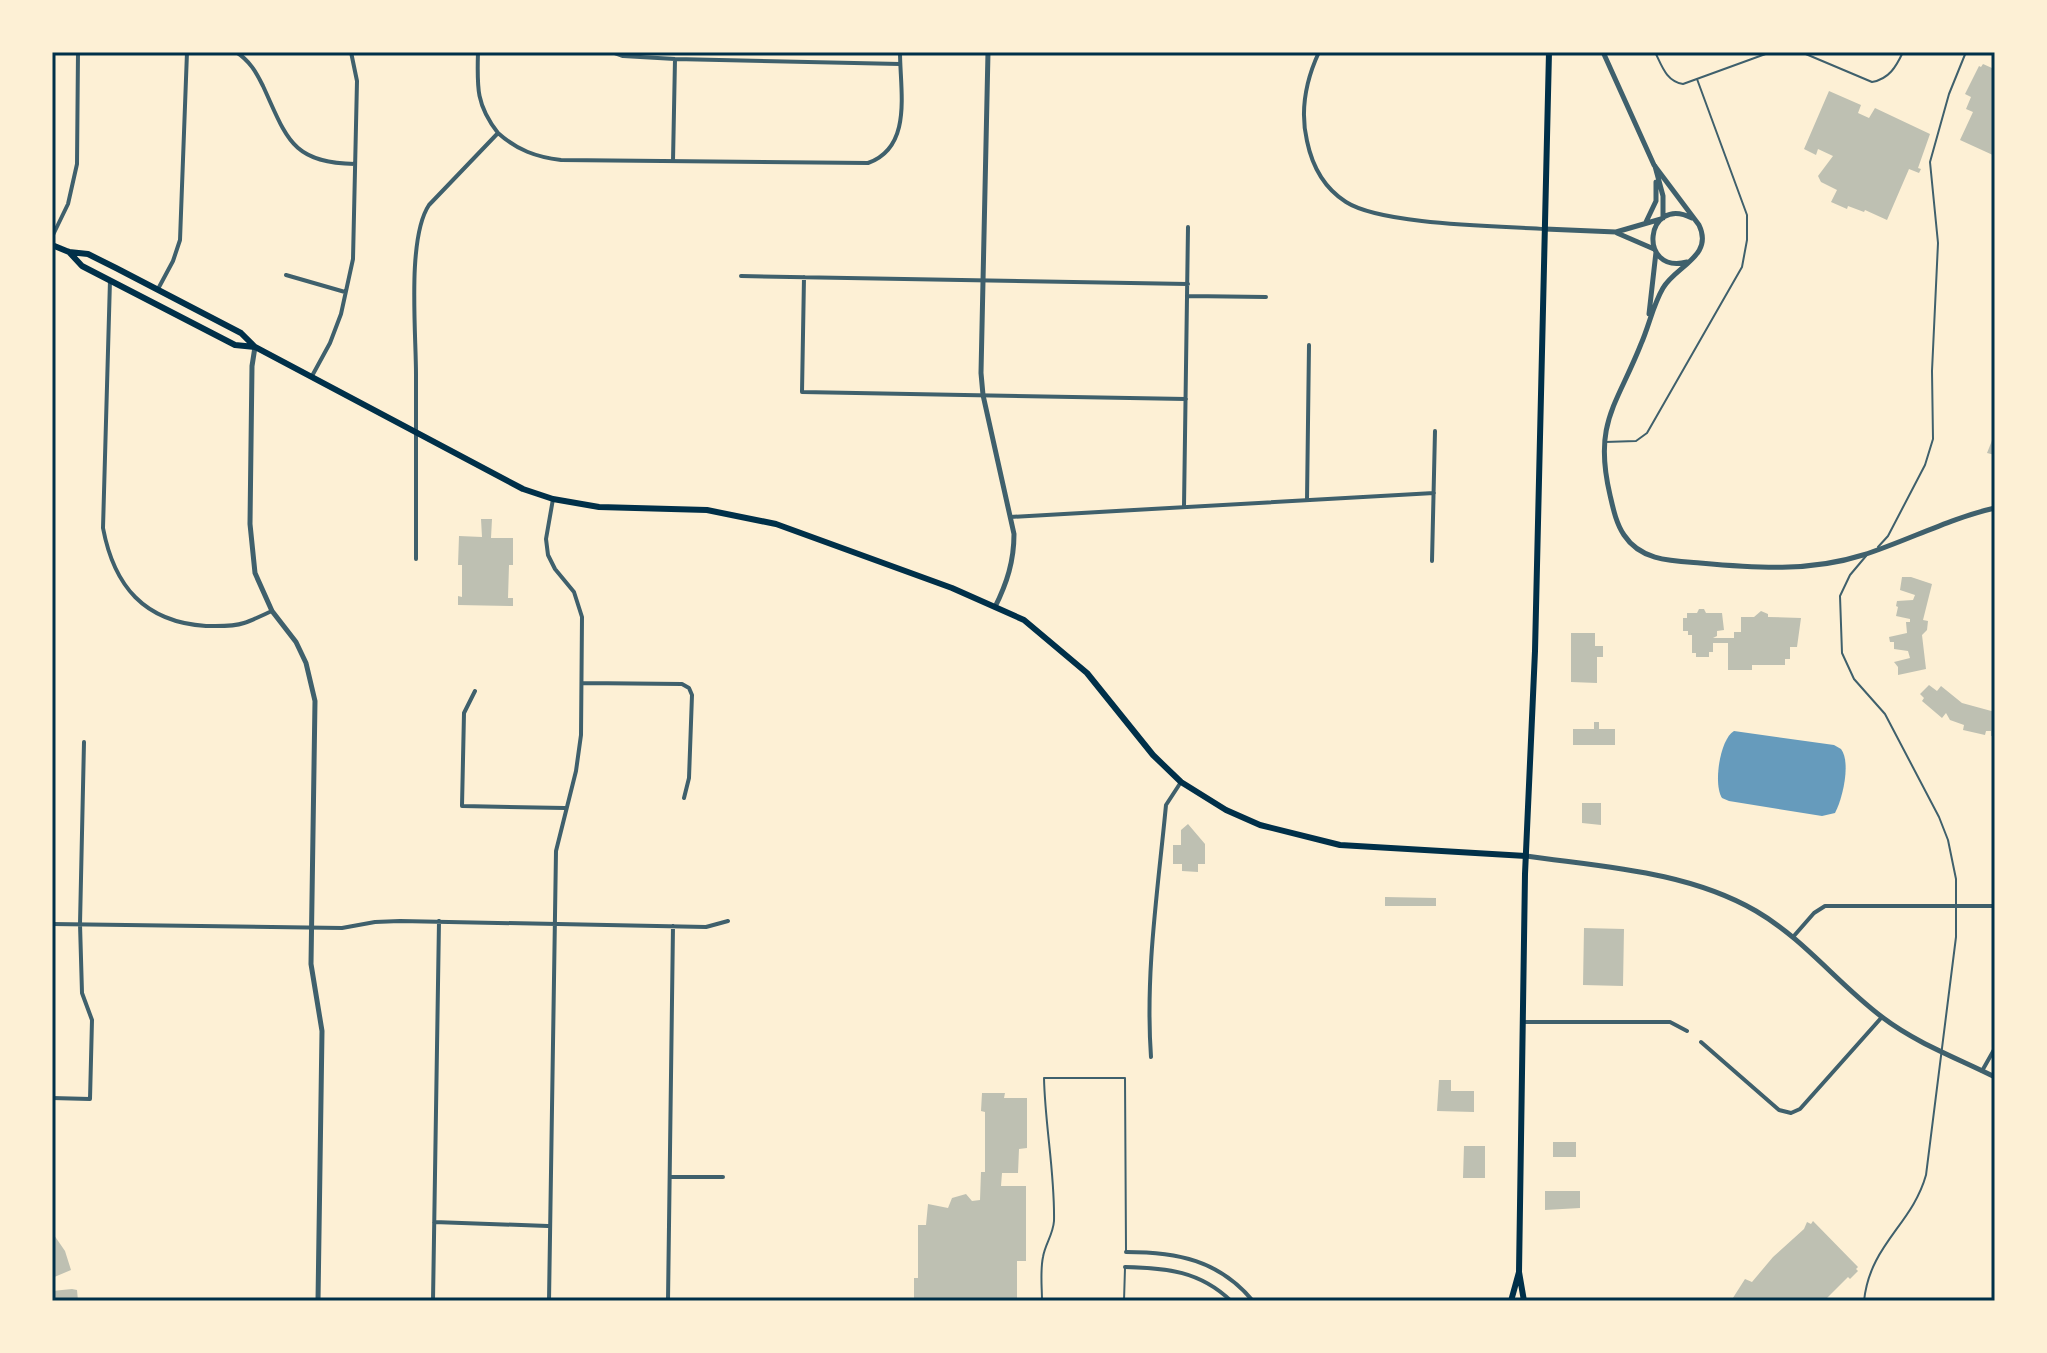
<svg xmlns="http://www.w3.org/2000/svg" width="2047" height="1353" viewBox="0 0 2047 1353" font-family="Overpass,sans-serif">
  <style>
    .water { fill: #669bbc }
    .building { fill: #bec0b2 }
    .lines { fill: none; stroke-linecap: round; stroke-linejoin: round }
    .service { stroke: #3f606c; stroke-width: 2 }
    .minor { stroke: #3f606c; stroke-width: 4 }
    .tertiary { stroke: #3f606c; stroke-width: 5 }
    .secondary { stroke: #003049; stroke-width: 6 }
    .primary { stroke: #003049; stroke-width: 6 }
    .neatline { fill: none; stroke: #003049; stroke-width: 3 }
  </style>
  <rect width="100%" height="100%" fill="#fdf0d5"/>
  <path class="water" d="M1734,731l100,14 7,4c10,13 2,49 -6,64l-13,3 -93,-15 -7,-3c-9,-14 -2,-59 12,-67z"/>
  <path class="building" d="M1995,61v95l-35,-16 13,-28 -7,-3 5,-12 -6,-3 14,-28 2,1 2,-3 9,4z
    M1829,91l32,14 -3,8 11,5 6,-10 55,26 -12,34 3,1 -2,4 -10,-4 -22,51 -22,-10 -1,2 -16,-6 -1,3 -16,-7 6,-12 -16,-8 -3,-6 15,-20 -15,-7 -2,6 -12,-6z
    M1995,433v22l-8,-2z
    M481,519h11l-1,19h22v27h-4l-1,33h5v8l-55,-1v-9l4,1v-32h-4l1,-29 23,1z
    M1902,577h9l21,7 -9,36 5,1 -1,9 -5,5 4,34 -28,6v-8l-4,-5 16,-4 -2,-7 -14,-2v-7h-4l-1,-5 18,-4 -1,-11h4v-3l-14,-3 2,-9 -2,-1 1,-5 16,-1 2,-5 -15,-5z
    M1699,609h5l2,4h16l2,17 -7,1v5l-4,2h21v-6h7v-15h13l7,-6 7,3v3l33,1 -4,29h-7v12h-5v6h-33v5h-24v-27h-15v9h-4v5h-13v-4h-4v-18h-4v-4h-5v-13h4v-5h10z
    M1571,633h24v13h8v11h-6v26l-26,-1z
    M1929,685l8,6 4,-5 21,17 33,9v24h-4v-5h-5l-1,4 -22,-5 1,-5 -14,-5 -4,-7 -4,5 -20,-17 2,-3 -4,-4z
    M1594,722h5v7h16v16h-42v-16h21z
    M1582,803h19v22l-19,-2z
    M1188,824l17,20v20h-7v8l-16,-1v-7h-9v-19h8v-15z
    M1385,897l51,1v8h-51z
    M1584,928l40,1 -1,57 -40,-1z
    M1439,1080h12v11h23v21l-37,-1z
    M982,1093h23l-1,5h23v50l-8,1 -1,24h-16l-1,13h25v75h-9v40h-103v-23h4v-53h8l2,-21 20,4 4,-10 14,-4 6,7 8,-1 1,-28h4v-60l-4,-1z
    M1553,1142h23v15h-23z
    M1464,1146h21v32h-22z
    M1545,1191h35v17l-35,2z
    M1813,1221l45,46 -2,2 2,2 -8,8 -2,-2 -21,21 3,3h-99l14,-22 7,3 21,-25 31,-28 3,-7 4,2z
    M54,1235l11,16 6,19 -19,8z
    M72,1289l5,1 1,11h-26v-10z"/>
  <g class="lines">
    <path class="service" d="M1655,52c7,14 11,29 28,32l88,-32
      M1801,52l71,30c17,-3 24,-15 31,-30
      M1605,442l31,-1 11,-8 95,-166 5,-27v-25l-50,-136
      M1878,547l10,-11 37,-71 8,-26 -1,-68 6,-128 -8,-81 19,-68 17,-42
      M1042,1301c0,-14 -2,-30 1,-44 2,-13 10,-22 11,-36 1,-48 -9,-95 -10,-143h81l1,173
      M1124,1301l1,-33
      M1864,1301c6,-57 48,-76 62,-126l30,-238v-58l-8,-39 -9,-23 -54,-103 -31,-35 -12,-26 -2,-57 10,-21 16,-19"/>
    <path class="minor" d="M236,52c14,9 20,20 27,34 24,52 28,77 92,78
      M612,52l11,4 52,3 225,5
      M1319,52c-13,28 -19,59 -12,89 5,24 17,47 39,61 36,23 152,24 199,27
      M498,133c19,17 38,24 63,27l307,3c45,-16 32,-72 32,-111
      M673,161l2,-102
      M52,237l16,-33 9,-40 1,-112
      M286,275l59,17
      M741,276l447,8
      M804,277l-2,115 384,7
      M110,280l-7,248c11,58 41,94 103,98 12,0 26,1 38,-3 9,-3 19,-8 28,-12
      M158,289l15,-28 7,-21 7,-188
      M1188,296l78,1
      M312,376l18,-33 11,-29 12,-55 4,-178 -6,-29
      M1307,500l2,-155
      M1184,507l4,-280
      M1010,517l424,-24
      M416,559c0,-62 0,-123 0,-185 0,-42 -9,-136 13,-169l69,-72c-22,-28 -21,-46 -20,-81
      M1432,561l3,-130
      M582,683l100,1 7,4 3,7 -3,83 -5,20
      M475,691l-11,22 -2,93 103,2
      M52,924l290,4 33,-6 25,-1 306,6 22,-6
      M1793,937l21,-24 11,-7h170
      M1523,1022h147l17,9
      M1701,1042l78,68 12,3 9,-4 82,-92
      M1151,1057c-6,-84 7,-168 15,-252l15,-23
      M1982,1071l13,-23
      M52,1098l38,1 2,-79 -10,-27 -2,-69 4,-182
      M671,1177h52
      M434,1222l114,4
      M1126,1252c51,0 93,8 127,49
      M1125,1267c42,1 75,4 106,34
      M433,1301l6,-380
      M549,1301l7,-450 20,-80 5,-36 1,-118 -8,-25 -19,-23 -7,-14 -2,-16 7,-40
      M668,1301l5,-375"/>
    <path class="tertiary" d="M988,52l-7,321 2,22 31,139c0,27 -7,49 -19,73
      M1603,52l51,113 45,60c15,31 -23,41 -36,63 -10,17 -14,38 -22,56 -24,61 -48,79 -31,151 3,13 6,28 14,40 17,26 48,26 76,28 55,5 110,9 163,-8 44,-14 87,-37 132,-47
      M1655,166l8,30v22
      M1646,222l10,-21v-19
      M1545,229l71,3 45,-13
      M1617,233l37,16
      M1687,262c-50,13 -42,-68 5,-44
      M1649,314l7,-62
      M255,347l-3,19 -2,158 5,49 17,38 24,31 10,21 9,38 -4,263 11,67 -4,270
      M1526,856c77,11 161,15 230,55 48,28 82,73 126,106 34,26 75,41 113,60"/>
    <path class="secondary" d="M52,245l17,7 19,2 28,14 125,65 14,14 268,142 30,10 46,8 108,3 69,14 176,64 72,32 63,53 66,82 28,27 45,28 34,15 80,20 186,11
      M69,252l13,14 153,79 20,2"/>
    <path class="primary" d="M1511,1301l8,-29
      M1524,1301l-5,-29 6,-398 10,-223 14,-599"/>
  </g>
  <rect width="2047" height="1353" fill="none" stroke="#fdf0d5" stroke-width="108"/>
  <rect x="54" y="54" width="1939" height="1245" class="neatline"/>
</svg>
